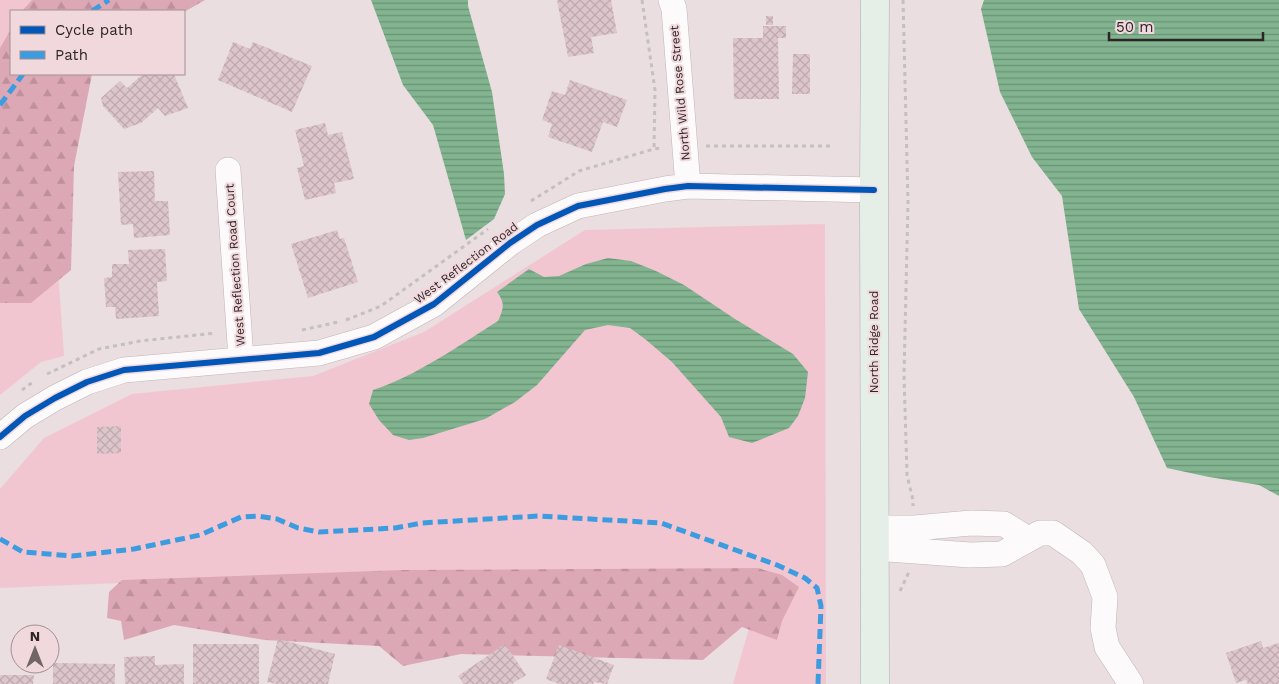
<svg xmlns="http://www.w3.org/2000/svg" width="1279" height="684" viewBox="0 0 1279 684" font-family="'Work Sans',sans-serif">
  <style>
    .grass { fill: #f2c6d0 }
    .forest { fill: url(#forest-firs) }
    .water { fill: url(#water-rules) }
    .building { fill: url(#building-cross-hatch) }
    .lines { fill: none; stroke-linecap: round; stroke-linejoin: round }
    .minor-casing { stroke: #bfb5b7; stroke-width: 26 }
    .major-casing { stroke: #a7b1a7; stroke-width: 29 }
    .path { stroke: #c4bfc1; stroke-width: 3; stroke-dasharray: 4 4; stroke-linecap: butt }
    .minor { stroke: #fcfafa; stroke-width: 25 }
    .major { stroke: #e6eee8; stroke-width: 28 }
    .quiet { stroke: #3d9ce0; stroke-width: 5; stroke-dasharray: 10 5; stroke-linecap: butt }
    .cycleway-casing { stroke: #f0d8dc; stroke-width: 9 }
    .cycleway { stroke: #0057b8; stroke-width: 6 }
    .labels { text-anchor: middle; stroke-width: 4; stroke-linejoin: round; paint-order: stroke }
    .street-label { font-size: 12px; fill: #2e2527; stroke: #f0d8dc }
  </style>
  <defs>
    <pattern id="forest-firs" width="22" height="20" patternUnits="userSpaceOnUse" patternTransform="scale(1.25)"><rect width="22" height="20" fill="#dda8b5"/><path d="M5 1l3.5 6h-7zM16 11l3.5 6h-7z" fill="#be909c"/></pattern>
    <pattern id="water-rules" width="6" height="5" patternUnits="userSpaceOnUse" patternTransform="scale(1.25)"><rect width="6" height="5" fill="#82b490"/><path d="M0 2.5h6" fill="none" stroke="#6b9276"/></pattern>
    <pattern id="building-cross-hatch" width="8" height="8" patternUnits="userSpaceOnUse" patternTransform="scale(1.25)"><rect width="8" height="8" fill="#ddc6cb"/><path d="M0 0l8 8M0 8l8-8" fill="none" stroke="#beaaae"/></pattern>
  </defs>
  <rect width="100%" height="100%" fill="#eadee0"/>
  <path class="grass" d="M0,0h152l-15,11h-126v63l45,168 8,114 -23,6 -41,33z
    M825,224l1,460h-93l33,-115 -480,7 -286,12v-99l44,-51 88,-44 181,-18 111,-44 161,-102z"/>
  <path class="forest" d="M32,0h173l-21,12 -162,-1z
    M11,29v45h81l-18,92 -3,104 -40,33h-31v-255z
    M758,568l24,7 17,12 -17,34 -5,19 -35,-13 -39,33 -242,-6 -58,12 -24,-20 -114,-6 -91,-15 -50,15 -3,-19 -14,-3 2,-26 13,-12 281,-10z"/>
  <path class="water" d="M371,0h97v6l24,86 12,82 1,20 -11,25 -28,21 -33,-115 -30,-40z
    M984,0h295v496l-20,-11 -50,-8 -42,-9 -33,-71 -55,-88 -17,-113 -30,-39 -32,-65 -19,-83z
    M608,258l23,3 25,10 28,14 51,34 58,35 15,18 -3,26 -7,18 -9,12 -37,15 -23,-6 -8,-20 -49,-55 -27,-23 -15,-11 -22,-3 -23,5 -48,55 -22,17 -30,17 -62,19 -14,2 -16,-5 -14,-15 -10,-16 4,-14c43,-14 87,-45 125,-69 6,-13 7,-18 -1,-29l32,-23 15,8 15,-1 27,-12z"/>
  <path class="building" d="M557,0h54l6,33 -26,4 3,16 -26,4z
    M766,16h7v9h-7z
    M763,26h23v12h-8l1,61h-45l-1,-61h30z
    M233,42l17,7 3,-7 59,24 -20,46 -74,-32z
    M793,54h17v40h-18z
    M143,74h31l14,34 -23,8 -7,-8 -17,15 -17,6 -21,-23 -2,-8 19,-17 7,7z
    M570,80l57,20 -10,27 -14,-5 -11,30 -44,-15 4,-13 -10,-4 10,-29 13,4z
    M325,123l3,12 14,-3 12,47 -20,4 2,10 -31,7 -8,-32 7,-2 -9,-36z
    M154,171l1,30h13l2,34 -36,3 -1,-14 -12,1 -3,-53z
    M337,230l3,9 4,-1 14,44 -50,16 -17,-54z
    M165,249l2,32 -10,1 2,34 -43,3 -1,-12h-9l-2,-29 8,-1v-13h17l-1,-14z
    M121,426v27l-24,1v-27z
    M278,639l57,15 -7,30h-51l-10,-2z
    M1261,641l2,7 16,-5v41h-31l-2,-4 -10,3 -10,-30z
    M193,644h66v40h-66z
    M505,644l21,31 -14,9h-48l-6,-8z
    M559,645l55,20 -7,19 -13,-2 -1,2h-34l-13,-5z
    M155,656v9l29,-1v20h-59l-1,-27z
    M53,663l62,1v20h-62z
    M0,675h34l-1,9h-33z"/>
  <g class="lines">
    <defs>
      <path id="minor" d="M671,0l3,9 14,177
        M228,170l13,189
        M0,437l25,-21 30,-18 32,-16 37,-12 195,-17 55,-16 60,-33 76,-61 27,-18 41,-19 87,-17 23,-3 186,4
        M875,528h40l56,-5 33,1 24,15
        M874,548l96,7 32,-1 38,-21h13l29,20 11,12 12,32 -2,31 4,19 24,37"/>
      <path id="major" d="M875,684l-1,-494 1,-190"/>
    </defs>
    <use href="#minor" class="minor-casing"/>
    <use href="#major" class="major-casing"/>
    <path class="path" d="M642,0l13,90 -1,59
      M903,0l5,202 -4,173 3,100 6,25v6
      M706,146h127
      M531,201l48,-30 75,-22 8,-1
      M346,320l35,-14 107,-77
      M302,330l36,-8
      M47,374l52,-25 41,-8 76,-8
      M22,390l11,-8
      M900,591l9,-19"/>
    <use href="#minor" class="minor"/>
    <use href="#major" class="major"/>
    <path class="quiet" d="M92,11l17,-11
      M0,105l23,-31
      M0,539l23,13 49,4 62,-7 66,-14 41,-18 17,-1 19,3 21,9 21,4 76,-4 27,-5 116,-7 123,7 116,42 28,13 12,10 4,18 -3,78"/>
    <defs>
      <path id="cycleway" d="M0,437l25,-21 30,-18 32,-16 37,-12 195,-17 55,-16 60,-33 76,-61 27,-18 41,-19 87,-17 23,-3 186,4"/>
    </defs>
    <use href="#cycleway" class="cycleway-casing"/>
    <use href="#cycleway" class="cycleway"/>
  </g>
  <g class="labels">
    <g class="street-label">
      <text transform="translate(680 93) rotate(-95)" y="4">North Wild Rose Street</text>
      <text transform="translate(466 263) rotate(-37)" y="4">West Reflection Road</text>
      <text transform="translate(235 265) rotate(-94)" y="4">West Reflection Road Court</text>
      <text transform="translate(874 342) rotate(-90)" y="4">North Ridge Road</text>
    </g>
  </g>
  <rect x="10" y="10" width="175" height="65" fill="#f0d8dc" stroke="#a29094"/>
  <rect x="20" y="26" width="25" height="8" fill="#0057b8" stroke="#a29094"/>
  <text x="55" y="35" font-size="15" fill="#2e2527">Cycle path</text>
  <rect x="20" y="51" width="25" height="8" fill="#3d9ce0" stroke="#a29094"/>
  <text x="55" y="60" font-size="15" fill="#2e2527">Path</text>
  <g transform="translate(35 649)"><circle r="24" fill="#f0d8dc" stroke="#a29094"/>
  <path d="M0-4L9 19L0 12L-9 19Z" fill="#706668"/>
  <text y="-8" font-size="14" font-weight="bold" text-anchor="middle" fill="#2e2527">N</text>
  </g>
  <path d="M1109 32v8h154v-8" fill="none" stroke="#2e2527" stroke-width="2.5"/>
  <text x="1116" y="32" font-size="15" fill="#2e2527" stroke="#f0d8dc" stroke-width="4" paint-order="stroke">50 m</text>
</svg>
